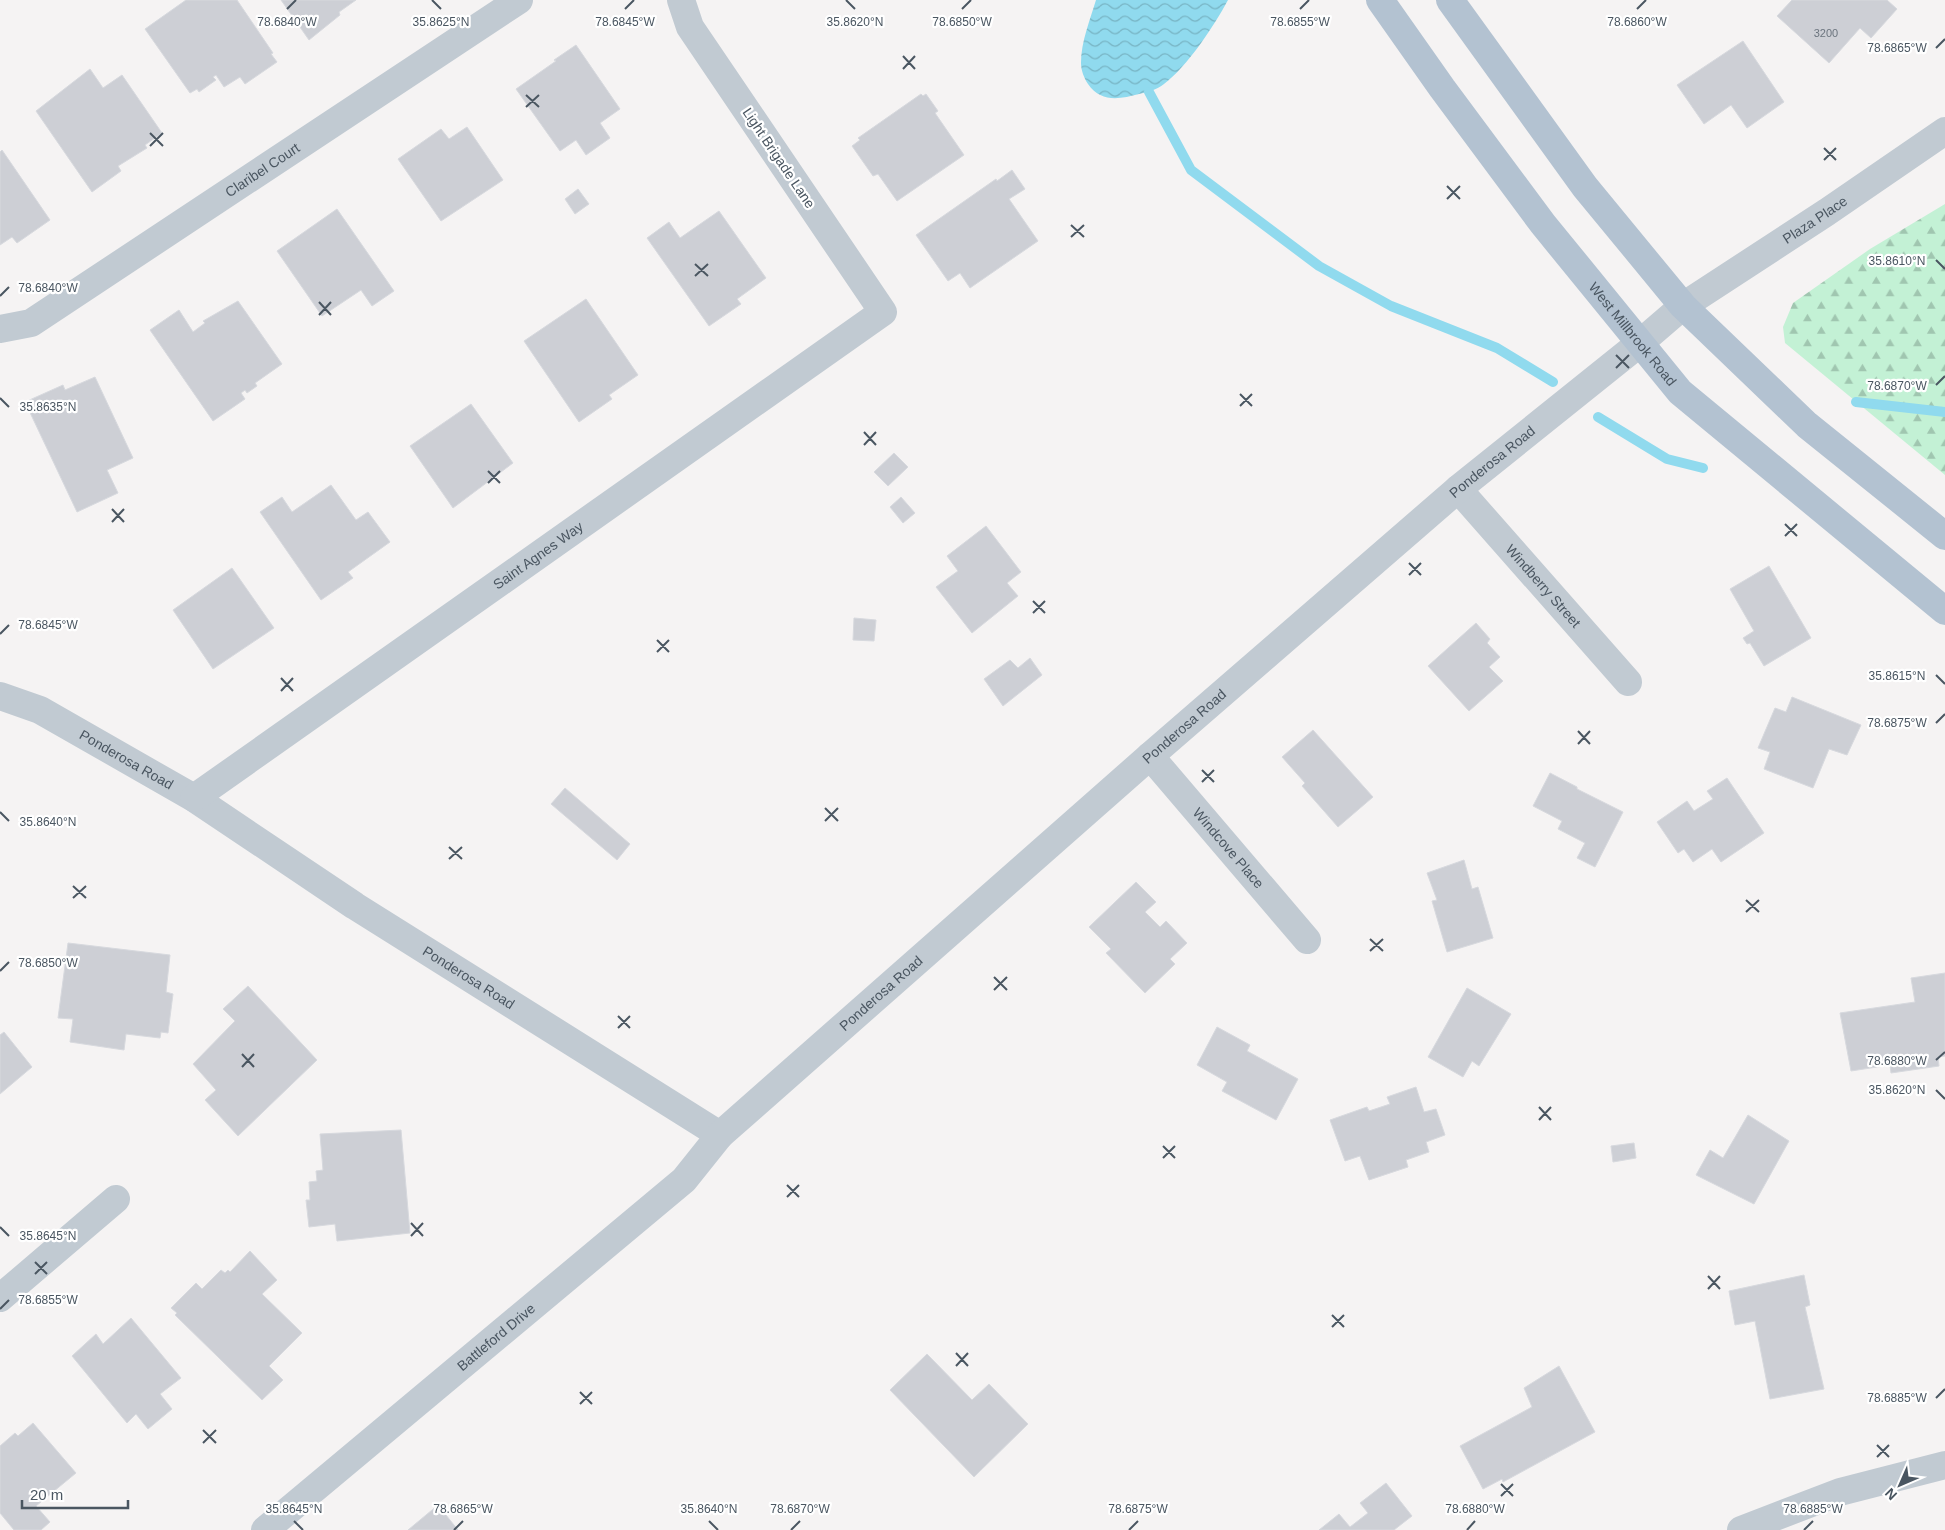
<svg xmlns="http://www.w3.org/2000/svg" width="1945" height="1530" viewBox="0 0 1945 1530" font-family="Arial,sans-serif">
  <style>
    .forest { fill: url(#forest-firs) }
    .water { fill: url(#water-waves) }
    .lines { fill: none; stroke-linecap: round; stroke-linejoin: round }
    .stream { stroke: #90daee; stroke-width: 10 }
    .building { fill: #cdcfd5; stroke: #d7d9de }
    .minor { stroke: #c1cad2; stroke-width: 28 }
    .major { stroke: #b3c2d1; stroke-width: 28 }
    .ticks { fill: none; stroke: #4a5661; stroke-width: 2 }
    .labels { text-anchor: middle; stroke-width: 4.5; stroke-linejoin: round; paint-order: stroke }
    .number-label { font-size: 11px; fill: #6b747e }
    .street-label { font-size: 14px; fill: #4a5661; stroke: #fff }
    .ticks-label { font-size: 12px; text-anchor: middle; fill: #4a5661; stroke: #fff; stroke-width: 4.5; stroke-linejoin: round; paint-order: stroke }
  </style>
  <defs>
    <pattern id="forest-firs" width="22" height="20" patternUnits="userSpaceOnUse" patternTransform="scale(1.25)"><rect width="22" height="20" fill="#c3f1d5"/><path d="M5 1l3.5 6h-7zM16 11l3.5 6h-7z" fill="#a0c6b0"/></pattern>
    <pattern id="water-waves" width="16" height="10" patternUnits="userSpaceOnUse" patternTransform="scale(1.25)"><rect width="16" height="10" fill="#90daee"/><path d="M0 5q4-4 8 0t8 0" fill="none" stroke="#78b4c4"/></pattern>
  </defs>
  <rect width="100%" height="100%" fill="#f5f3f3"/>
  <path class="forest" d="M1945,204v271l-160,-132 -2,-16 10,-24 77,-54z"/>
  <path class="water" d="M1096,0h132c-14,26 -41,67 -64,84 -7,6 -17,8 -25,10 -19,5 -38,9 -51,-10 -4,-6 -7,-14 -7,-21 0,-21 9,-43 15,-63z"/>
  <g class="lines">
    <path class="stream" d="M1149,92l42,78 128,96 72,40 106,42 56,34
      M1856,402l89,10
      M1598,417l69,42 36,9"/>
  </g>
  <path class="building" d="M186,0h51l36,53 -2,1 6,8 -32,22 -5,-7 -16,10 -8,-12 -3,2 3,3 -17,12 -2,-3 -7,4 -45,-64z
    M281,0h75l-17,12 1,3 -31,25z
    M1792,0h95l10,9 -26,29 -11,-10 -31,35 -52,-47z
    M1743,41l41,61 -37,26 -16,-23 -27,19 -27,-39z
    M576,45l44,64 -20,14 10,15 -24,17 -10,-15 -16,11 -44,-62 40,-28 -2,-1z
    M90,69l13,19 19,-13 40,58 -17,12 2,3 -29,18 3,5 -29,21 -56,-81z
    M921,94l2,2 3,-2 12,17 -3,2 29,42 -67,46 -19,-27 -5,2 -21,-30 8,-6 -2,-2z
    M467,127l36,53 -62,41 -43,-62 43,-30 8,10z
    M2,150l48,70 -33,23 -5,-6 -12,8v-93z
    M1012,170l13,19 -16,10 29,42 -68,47 -10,-15 -12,8 -32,-46 80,-56 1,2z
    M578,189l11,15 -14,10 -10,-15z
    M337,209l57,82 -22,15 -11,-16 -39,26 -45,-65z
    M719,211l47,67 -29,21 4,5 -32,22 -62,-88 22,-16 11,16z
    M586,299l52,76 -29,20 3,4 -33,23 -55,-81z
    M238,301l44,63 -27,19 2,3 -10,7 -2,-3 -4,3 4,6 -32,22 -63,-91 29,-20 14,22 12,-9 -2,-2z
    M95,377l38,81 -26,12 11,23 -41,19 -52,-110 38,-17 2,5z
    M471,404l42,59 -60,45 -43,-62z
    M894,453l14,14 -20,19 -14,-14z
    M331,485l25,35 12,-8 22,30 -42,30 5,6 -32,22 -61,-88 22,-15 10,15z
    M901,497l14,16 -12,10 -13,-16z
    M986,526l35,46 -14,11 11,13 -46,37 -36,-46 22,-16 -11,-15z
    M1769,566l42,72 -47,28 -14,-23 -3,1 -4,-6 11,-7 -24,-42z
    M232,568l42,60 -61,41 -40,-59z
    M854,618l22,2 -2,21 -21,-1z
    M1476,623l14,16 -3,4 13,14 -11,10 14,14 -34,30 -41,-45z
    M1030,658l12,17 -39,31 -19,-27 26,-19 8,8z
    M1792,697l69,28 -14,30 -18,-6 -16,39 -49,-19 6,-17 -12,-4 17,-40 11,4z
    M1313,730l60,67 -35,30 -36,-41 3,-3 -23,-26z
    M1550,773l27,14v2l46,23 -28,55 -18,-9 8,-15 -27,-14 4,-8 -29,-15z
    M1727,778l37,55 -43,29 -9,-13 -19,13 -9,-13 -6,4 -21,-31 30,-21 7,10 19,-12 -6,-8z
    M565,788l65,56 -13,16 -66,-56z
    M1464,860l8,29 6,-2 15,51 -46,14 -15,-51 5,-1 -10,-27z
    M1136,882l20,20 -11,10 15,15 6,-6 21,22 -17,16 5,5 -30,29 -39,-40 5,-4 -22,-22z
    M68,943l102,12 -4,37 7,2 -5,39 -7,-1 -1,6 -34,-4 -2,16 -54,-8 3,-23 -15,-1z
    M1945,973v83l-7,1 1,9 -48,7 -1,-8 -39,6 -11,-58 75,-11 -4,-24z
    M248,986l69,74 -79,76 -33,-36 11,-10 -23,-26 42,-43 -12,-12z
    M1467,988l44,26 -32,52 -7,-5 -9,16 -35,-20z
    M1217,1027l33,18 -3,6 51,28 -22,41 -54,-29 5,-9 -30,-17z
    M4,1032l28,35 -32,27v-59z
    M1416,1087l8,25 12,-3 9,26 -19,7 3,10 -23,8 2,7 -39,13 -9,-24 -15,5 -15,-41 37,-13 2,4 21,-7 -3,-7z
    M1748,1115l41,26 -35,63 -58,-29 14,-25 13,8z
    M401,1130l9,103 -73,8 -2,-17 -26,3 -3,-27h4l-1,-18 8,-1 -1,-10 7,-1 -3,-36z
    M1634,1143l2,15 -23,4 -2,-16z
    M250,1251l27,29 -15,14 40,39 -33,33 14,14 -21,20 -87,-85 2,-2 -6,-5 25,-25 6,6 19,-19 4,3 3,-3 2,2z
    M1804,1275l6,30 -5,2 19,82 -54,10 -15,-78 -20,4 -6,-34z
    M131,1318l50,60 -21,16 12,15 -24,20 -12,-15 -9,9 -55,-67 24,-22 7,10z
    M927,1354l45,46 17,-16 39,40 -54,53 -84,-87z
    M1559,1366l36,66 -92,50 -1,-3 -19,10 -23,-43 72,-39 -8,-19z
    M33,1423l43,50 -40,33 14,16 -9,8h-27l-14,-17v-67l15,-13 3,3z
    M1386,1483l26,33 -18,14h-75l20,-16 11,13 18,-14 -8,-10z
    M438,1505l20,25h-50z"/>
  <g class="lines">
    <g class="minor">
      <path id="s1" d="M0,329l31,-6 488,-323"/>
      <path id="s2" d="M1458,489l170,193"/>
      <path id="s3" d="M0,696l40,14 154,88 161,108 365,229"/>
      <path id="s4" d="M1150,756l157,184"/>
      <path id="s5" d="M194,798l689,-486 -193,-285 -9,-27"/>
      <path d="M0,1298l116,-99"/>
      <path id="s6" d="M265,1530l419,-350 36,-45 430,-379 308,-267 182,-146 43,-37 144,-94 118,-81"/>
      <path d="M1741,1530l99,-38 105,-27"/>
    </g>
    <g class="major">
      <path id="s7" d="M1380,0l62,88 101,136 137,168 265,219"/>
      <path d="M1450,0l135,187 98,119 124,119 138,111"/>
    </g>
  </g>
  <path class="ticks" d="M432,0l9,9M846,0l9,9M287,9l9,-9M625,9l9,-9M962,9l9,-9M1300,9l9,-9M1637,9l9,-9M1936,48l9,-9M903,56l12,13M903,69l12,-13M526,95l13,12M526,107l13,-12M150,133l13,13M150,146l13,-13M1824,148l12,12M1824,160l12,-12M1447,186l13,13M1447,199l13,-13M1071,225l13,12M1071,237l13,-12M1936,260l9,9M695,264l13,12M695,276l13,-12M0,296l9,-9M319,302l12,13M319,315l12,-13M1616,355l13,13M1616,368l13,-13M1936,385l9,-9M1240,394l12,12M0,398l9,9M1240,406l12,-12M864,432l12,13M864,445l12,-13M488,471l12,12M488,483l12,-12M112,509l12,13M112,522l12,-13M1785,524l12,12M1785,536l12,-12M1409,563l12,12M1409,575l12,-12M1033,601l12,12M1033,613l12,-12M0,634l9,-9M657,640l12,12M657,652l12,-12M1936,675l9,9M281,678l12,13M281,691l12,-13M1936,723l9,-9M1578,731l12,13M1578,744l12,-13M1202,770l12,12M1202,782l12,-12M825,808l13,13M0,812l9,9M825,821l13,-13M449,847l13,12M449,859l13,-12M73,886l13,12M73,898l13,-12M1746,900l13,12M1746,912l13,-12M1370,939l13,12M1370,951l13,-12M0,971l9,-9M994,977l13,13M994,990l13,-13M618,1016l12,12M618,1028l12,-12M242,1054l12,13M1936,1060l9,-8M242,1067l12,-13M1936,1090l9,9M1539,1107l12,13M1539,1120l12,-13M1163,1146l12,12M1163,1158l12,-12M787,1185l12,12M787,1197l12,-12M411,1223l12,13M0,1227l9,9M411,1236l12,-13M35,1262l12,12M35,1274l12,-12M1708,1276l12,13M1708,1289l12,-13M0,1309l9,-9M1332,1315l12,12M1332,1327l12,-12M956,1353l12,13M956,1366l12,-13M580,1392l12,12M1936,1398l9,-9M580,1404l12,-12M203,1430l13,13M203,1443l13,-13M1877,1445l12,12M1877,1457l12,-12M1501,1484l12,12M1501,1496l12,-12M294,1521l9,9M709,1521l9,9M454,1530l9,-9M791,1530l9,-9M1129,1530l9,-9M1467,1530l8,-9M1804,1530l9,-9"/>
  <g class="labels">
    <g class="number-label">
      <text x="1826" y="37">3200</text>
    </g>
    <g class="street-label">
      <text transform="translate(779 158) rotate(56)" y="5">Light Brigade Lane</text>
      <text dy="5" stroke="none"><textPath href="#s1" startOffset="309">Claribel Court</textPath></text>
      <text dy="5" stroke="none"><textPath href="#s6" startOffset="2032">Plaza Place</textPath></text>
      <text dy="5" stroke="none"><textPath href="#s7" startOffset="419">West Millbrook Road</textPath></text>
      <text dy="5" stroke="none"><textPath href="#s6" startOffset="1628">Ponderosa Road</textPath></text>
      <text dy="5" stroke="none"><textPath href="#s5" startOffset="421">Saint Agnes Way</textPath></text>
      <text dy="5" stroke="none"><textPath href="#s2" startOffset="129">Windberry Street</textPath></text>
      <text dy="5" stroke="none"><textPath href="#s6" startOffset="1222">Ponderosa Road</textPath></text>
      <text dy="5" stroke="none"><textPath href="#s3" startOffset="142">Ponderosa Road</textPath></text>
      <text dy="5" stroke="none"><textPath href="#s4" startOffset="121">Windcove Place</textPath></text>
      <text dy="5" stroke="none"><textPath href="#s3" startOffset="548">Ponderosa Road</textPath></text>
      <text dy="5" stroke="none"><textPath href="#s6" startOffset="818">Ponderosa Road</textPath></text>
      <text dy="5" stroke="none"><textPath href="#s6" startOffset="301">Battleford Drive</textPath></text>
    </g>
  </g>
  <g class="ticks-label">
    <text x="287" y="26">78.6840°W</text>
    <text x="441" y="26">35.8625°N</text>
    <text x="625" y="26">78.6845°W</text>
    <text x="855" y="26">35.8620°N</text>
    <text x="962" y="26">78.6850°W</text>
    <text x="1300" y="26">78.6855°W</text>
    <text x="1637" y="26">78.6860°W</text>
    <text x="1897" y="52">78.6865°W</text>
    <text x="1897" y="265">35.8610°N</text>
    <text x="48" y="292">78.6840°W</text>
    <text x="1897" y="390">78.6870°W</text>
    <text x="48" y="411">35.8635°N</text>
    <text x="48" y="629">78.6845°W</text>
    <text x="1897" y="680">35.8615°N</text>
    <text x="1897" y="727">78.6875°W</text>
    <text x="48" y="826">35.8640°N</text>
    <text x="48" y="967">78.6850°W</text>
    <text x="1897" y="1065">78.6880°W</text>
    <text x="1897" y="1094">35.8620°N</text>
    <text x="48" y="1240">35.8645°N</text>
    <text x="48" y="1304">78.6855°W</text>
    <text x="1897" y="1402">78.6885°W</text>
    <text x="294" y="1513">35.8645°N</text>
    <text x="463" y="1513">78.6865°W</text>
    <text x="709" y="1513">35.8640°N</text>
    <text x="800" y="1513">78.6870°W</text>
    <text x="1138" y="1513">78.6875°W</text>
    <text x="1475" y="1513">78.6880°W</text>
    <text x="1813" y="1513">78.6885°W</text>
  </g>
  <g transform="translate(1900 1485) rotate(225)" stroke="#ffffff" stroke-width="4" paint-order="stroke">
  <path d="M0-4L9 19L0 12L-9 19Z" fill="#4a5661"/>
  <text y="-8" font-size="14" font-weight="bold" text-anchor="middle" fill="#4a5661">N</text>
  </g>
  <path d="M22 1500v8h106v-8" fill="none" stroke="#4a5661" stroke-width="2.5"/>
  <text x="30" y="1500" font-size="15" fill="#4a5661" stroke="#ffffff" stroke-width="4" paint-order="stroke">20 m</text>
</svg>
